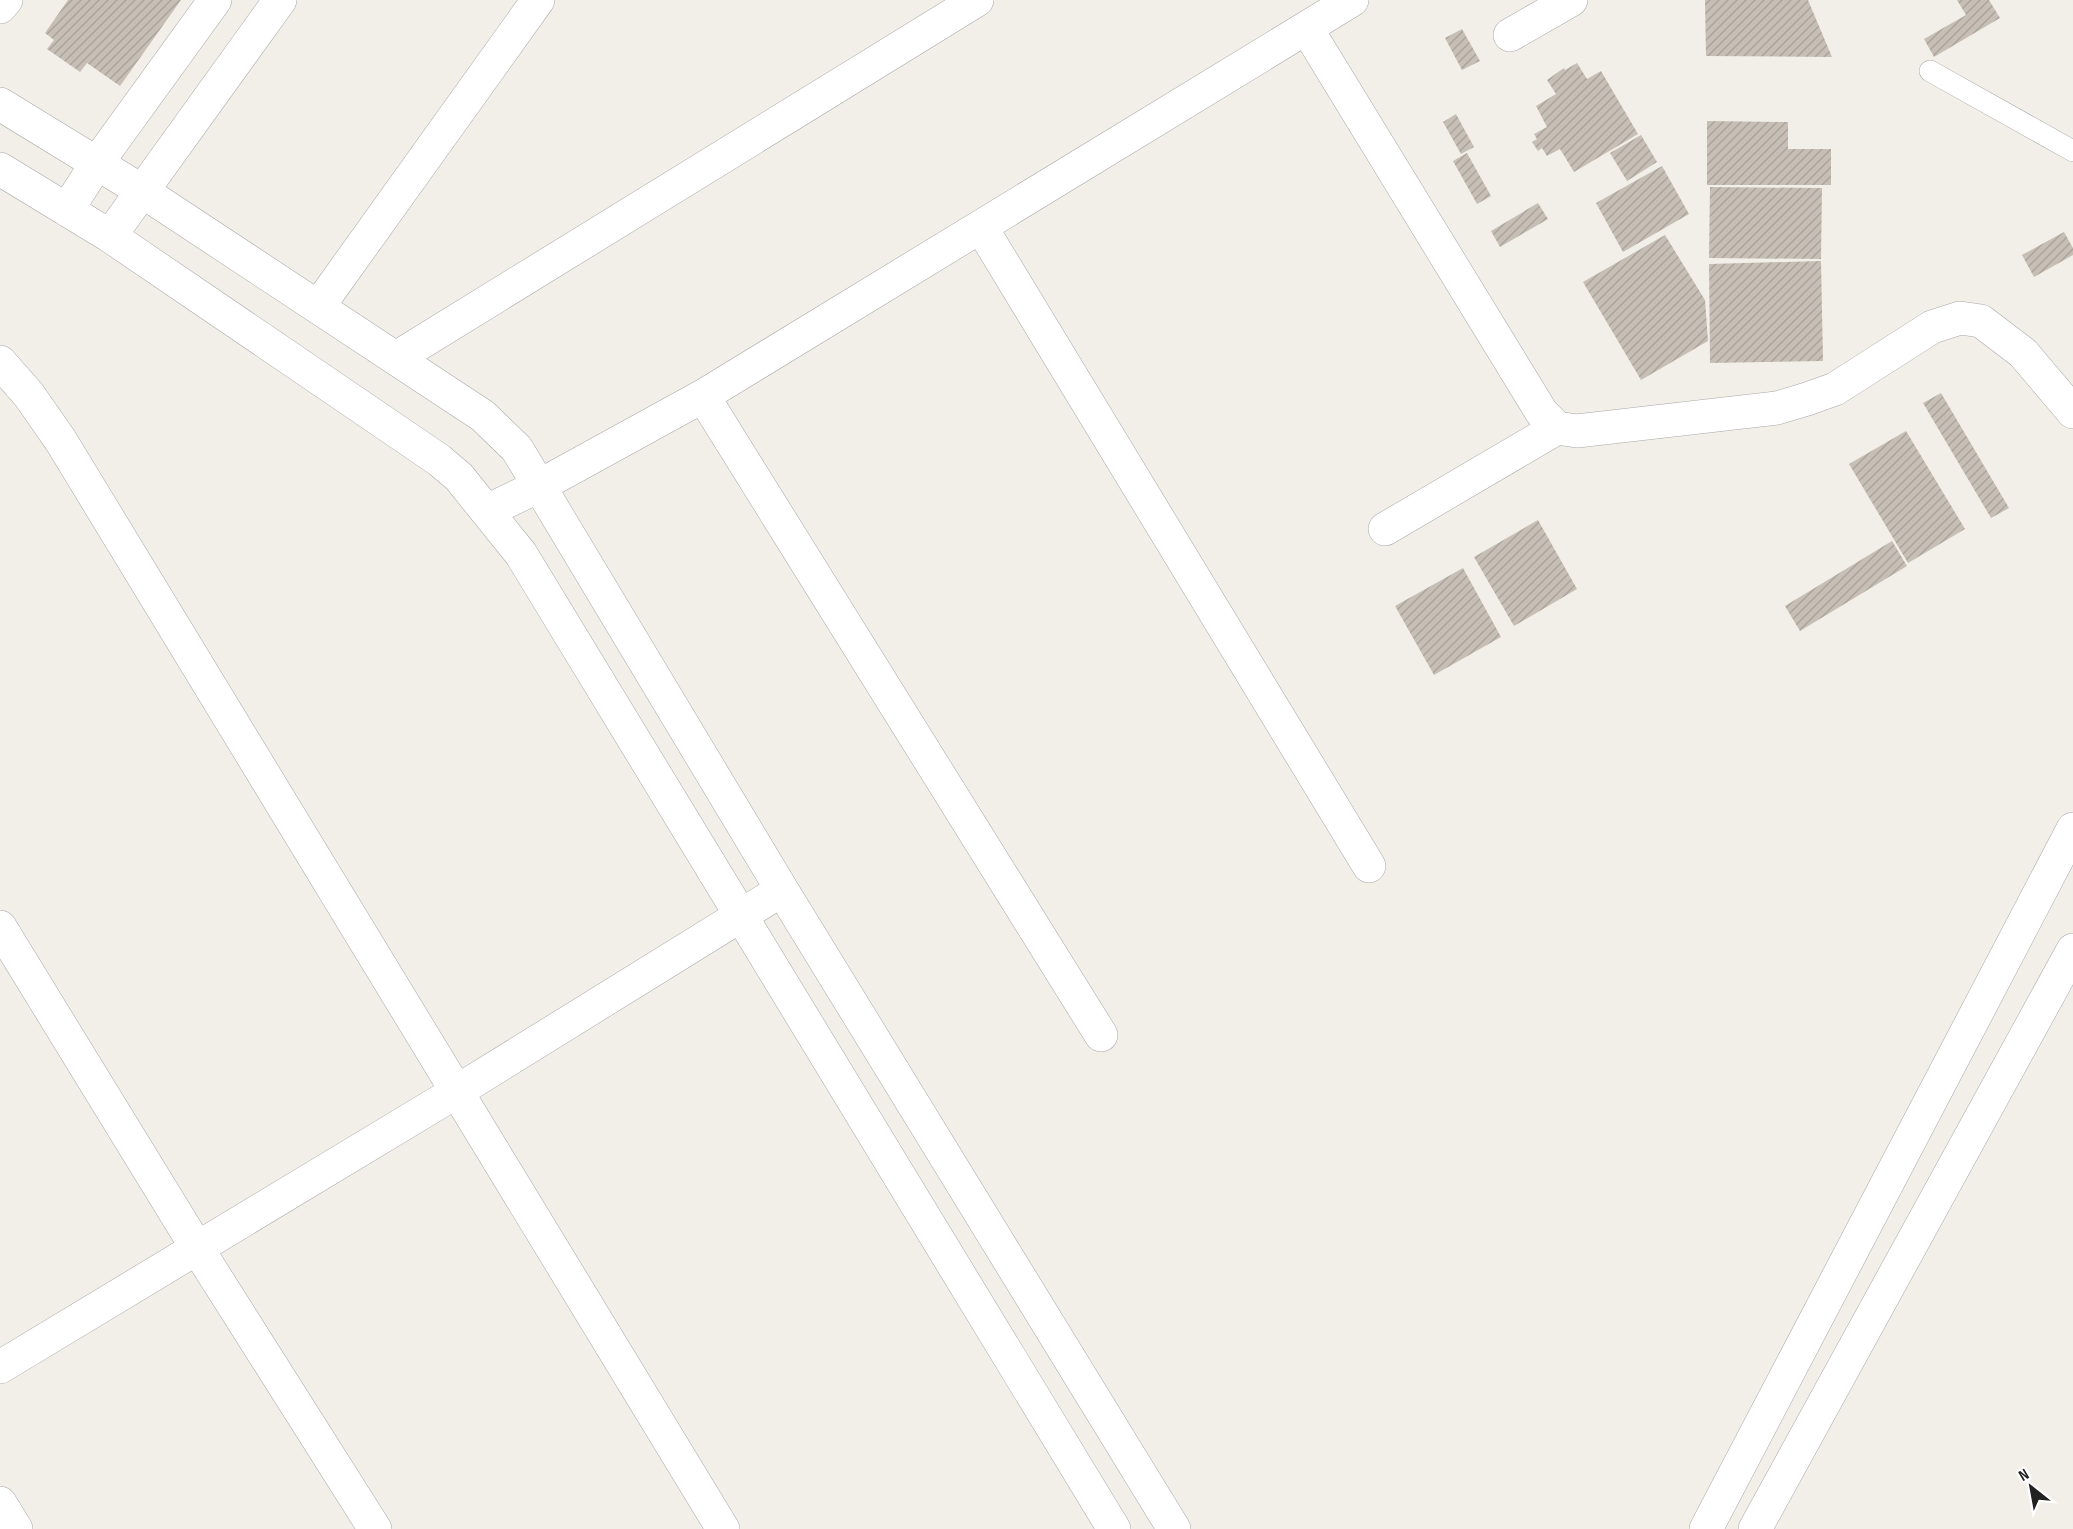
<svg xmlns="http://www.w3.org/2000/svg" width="2073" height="1529" viewBox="0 0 2073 1529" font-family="'Sofia Sans Condensed',sans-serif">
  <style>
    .building { fill: url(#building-hatch) }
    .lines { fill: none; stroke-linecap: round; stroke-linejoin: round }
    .service-casing { stroke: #a8a8a8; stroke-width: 22 }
    .minor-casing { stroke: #a8a8a8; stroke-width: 34 }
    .service { stroke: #fff; stroke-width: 21 }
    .minor { stroke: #fff; stroke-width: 33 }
  </style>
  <defs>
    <pattern id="building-hatch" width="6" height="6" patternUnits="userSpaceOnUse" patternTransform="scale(1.5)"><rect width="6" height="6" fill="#c7bfb6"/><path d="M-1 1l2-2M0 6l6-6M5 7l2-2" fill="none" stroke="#aba49c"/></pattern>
  </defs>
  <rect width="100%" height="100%" fill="#f1efe7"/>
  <path class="building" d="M68,0h113l-61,86 -33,-23 -7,9 -33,-23 7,-9 -9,-7z
    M1705,0h103l24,57 -126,-1z
    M1957,0h32l11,18 -66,39 -10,-18 42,-24z
    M1462,29l18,32 -18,9 -17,-32z
    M1577,63l10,16 14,-8 37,63 -64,38 -14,-23 -13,7 -5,-8 -4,3 -6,-9 5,-3 -3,-5 13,-7 -11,-21 20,-12 -9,-14 17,-12 1,2z
    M1456,114l18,33 -13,7 -18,-32z
    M1707,121l81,1v27h43v36h-124z
    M1641,135l16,27 -30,19 -17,-28z
    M1467,153l24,43 -14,8 -24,-43z
    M1662,166l27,48 -66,38 -27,-49z
    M1710,187l112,1 -1,71 -112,-1z
    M1538,203l10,16 -48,28 -9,-16z
    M2064,232l9,16v7l-39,22 -12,-22z
    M1665,235l40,65 3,41 -67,39 -58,-98z
    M1821,261l2,100 -113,2 -1,-99z
    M1941,393l68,115 -18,10 -68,-115z
    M1906,431l59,98 -57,34 -59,-99z
    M1538,520l39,69 -63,37 -40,-69z
    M1892,541l15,25 -107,65 -15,-25z
    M1463,568l38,69 -67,38 -39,-69z"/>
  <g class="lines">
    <defs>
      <path id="service" d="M1930,71l143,80"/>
      <path id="minor" d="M0,7l6,-7
        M1307,29l235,384 15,15 20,3 200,-23 30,-9 28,-10 97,-62 28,-9 21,3 42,32 50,59
        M1510,35l61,-35
        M0,104l142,87 341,225 34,33 265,441 392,639
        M0,169l110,67 329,224 20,17 62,77 593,975
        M67,210l30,-47 118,-163
        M981,227l388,639
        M110,236l170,-236
        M318,307l220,-307
        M396,358l581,-358
        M0,362l29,33 32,46 662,1088
        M703,396l398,639
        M487,511l54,-26 162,-89 649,-396
        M1385,529l172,-101
        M0,927l197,321 178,281
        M0,1367l456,-275 326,-202
        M0,1503l16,26
        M1706,1529l367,-700
        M1755,1529l318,-579"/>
    </defs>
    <use href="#service" class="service-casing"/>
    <use href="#minor" class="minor-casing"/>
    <use href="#service" class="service"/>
    <use href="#minor" class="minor"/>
  </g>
  <g transform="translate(2031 1487) rotate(329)" stroke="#ffffff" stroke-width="4.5" paint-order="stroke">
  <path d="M0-4.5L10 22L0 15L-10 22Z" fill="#212121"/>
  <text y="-9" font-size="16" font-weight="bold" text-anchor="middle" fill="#212121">N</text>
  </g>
</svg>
